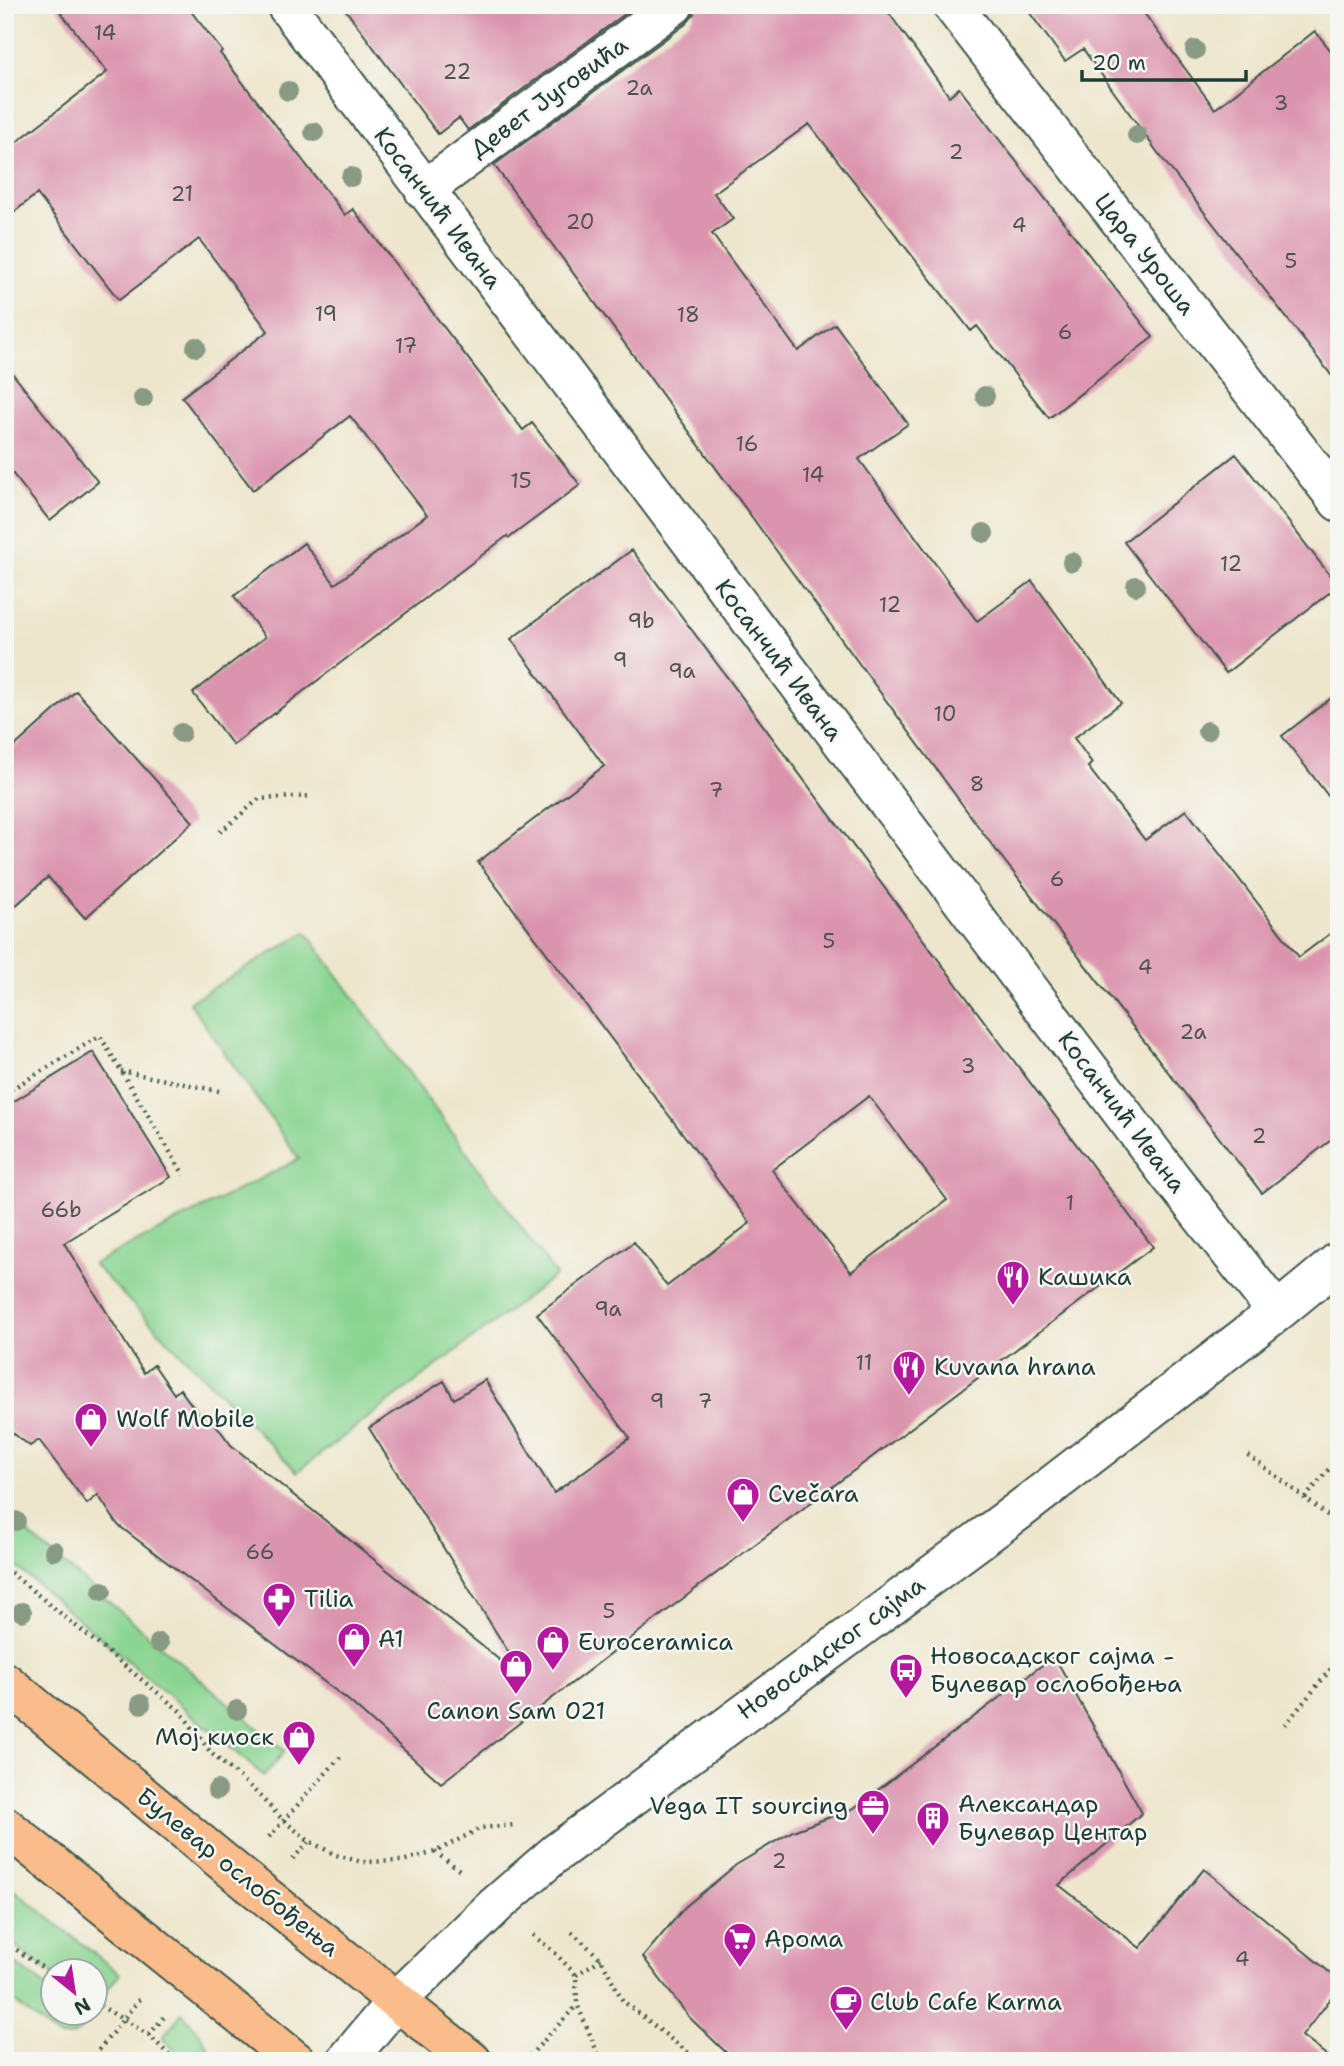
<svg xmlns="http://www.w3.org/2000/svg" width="1344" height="2066" viewBox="0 0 1344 2066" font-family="'Shantell Sans',sans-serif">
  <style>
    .green { fill: #8bd592; stroke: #558963; stroke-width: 2 }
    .building { fill: #db94ae; fill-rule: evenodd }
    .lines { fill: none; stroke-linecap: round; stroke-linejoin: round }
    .minor-casing { stroke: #3e564b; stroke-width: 42 }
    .major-casing { stroke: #3e564b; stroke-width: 42 }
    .path { stroke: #3e564b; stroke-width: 4.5; stroke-dasharray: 2 5; stroke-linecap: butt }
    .minor { stroke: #fff; stroke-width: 38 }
    .major { stroke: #f9bc8a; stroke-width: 38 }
    .tree { fill: #889a83 }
    .labels { text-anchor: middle; stroke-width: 5; stroke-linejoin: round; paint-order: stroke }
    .number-label { font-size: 21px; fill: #4e5352 }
    .street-label { font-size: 24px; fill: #1f3d34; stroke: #f6f6f2 }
    .poi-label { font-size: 24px; fill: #1f3d34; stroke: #f6f6f2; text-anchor: start }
  </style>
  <rect width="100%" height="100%" fill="#f6f6f2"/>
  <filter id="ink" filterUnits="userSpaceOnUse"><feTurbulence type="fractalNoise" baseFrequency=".0143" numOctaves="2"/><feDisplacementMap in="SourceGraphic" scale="14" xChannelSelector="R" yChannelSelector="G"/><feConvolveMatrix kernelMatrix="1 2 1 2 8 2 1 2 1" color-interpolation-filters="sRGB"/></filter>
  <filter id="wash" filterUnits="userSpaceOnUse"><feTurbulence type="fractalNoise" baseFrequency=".00686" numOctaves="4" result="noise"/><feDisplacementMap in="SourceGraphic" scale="28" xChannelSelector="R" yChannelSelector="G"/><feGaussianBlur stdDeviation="1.57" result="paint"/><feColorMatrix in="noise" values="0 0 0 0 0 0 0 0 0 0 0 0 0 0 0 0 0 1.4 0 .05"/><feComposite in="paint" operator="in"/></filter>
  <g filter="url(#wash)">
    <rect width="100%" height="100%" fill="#eee6cc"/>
    <path class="green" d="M306,932l250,343 -259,197 -204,-208 206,-105 -110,-157z
      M5,1514l280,237 -21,25 -259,-219z
      M5,1883l115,91 -25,31 -1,-33h-42v2l-47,-36z
      M5,1956l47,35v23h31l7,4c-10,13 -15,23 -33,18l-52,-42z
      M182,2013l17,19 17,29h-31l-22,-22 1,-4z"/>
    <g id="blocks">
      <path class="building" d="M55,5h131l36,46 -2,2 125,162 8,-6 170,221 9,-7 48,62 -71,53 -2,-2 -274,209 -40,-52 72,-56 -31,-41 70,-53 31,41 92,-69 -77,-99 -97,74 -71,-93 86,-66 -69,-92 -80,61 -82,-106 -32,25v-68l102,-79z
        M342,5h295l-169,125 -9,-12 -21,16z
        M695,5h188l66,91 10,-8 194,249 -104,81 -72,-92 -6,5 -162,-207 -95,69 19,26 -21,15 86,117 37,-27 73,100 -49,35 118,162 55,-40 89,122 -47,35 18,25 -4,4 57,73 41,-30 113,147 40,-30v207l-77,59 -273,-352 -495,-676 193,-142 7,-9z
        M1024,5h122l-5,4 74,100 100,-78 24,30v324l-181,-232 -75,-104 -18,12z
        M5,364l93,118 -48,39 -45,-57z
        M1236,454l102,132 -112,87 -102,-131z
        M632,550l521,697 -455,340 -257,196 -93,-83 -230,-175 -20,-30 -11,9 -48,-64 -9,6 -25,-19v-320l88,-55 78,125 -107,66 80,130 10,-8 20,29 6,-5 22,30 6,-5 23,31 296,237 -158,-254 75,-47 10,18 31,-19 69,113 76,-55 -93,-124 97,-72 33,44 83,-63 -272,-361 126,-96 -93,-127zM869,1096l78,104 -96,72 -79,-102z
        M76,691l117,131 -108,96 -37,-41 -43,38v-160z
        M1339,692v118l-57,-74z
        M1054,1656l88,157 -83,72 81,63 64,-79 135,111v8l-37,48 32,25h-599l-45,-43 -47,-61 42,-50 51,-42 57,-34 61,-23z"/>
    </g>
  </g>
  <g filter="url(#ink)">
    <use href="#blocks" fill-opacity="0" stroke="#3e564b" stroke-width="2"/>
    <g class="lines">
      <defs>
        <path id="minor" d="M286,5l884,1171 107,136
          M952,5l387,497
          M424,190l250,-185
          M346,2061l50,-60 100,-96 60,-52 461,-341 260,-200 62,-51"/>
        <path id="major" d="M5,1682l234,193 233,186
          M5,1826l291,235"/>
      </defs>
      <use href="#minor" class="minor-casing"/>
      <use href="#major" class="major-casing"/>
      <path class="path" d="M220,832l39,-33 53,-3
        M121,1071l98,20
        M5,1093l95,-57 84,139
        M1248,1455l91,69
        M1305,1498l34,-41
        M5,1568l175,143 32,43 37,31 34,35 26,21 27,14 26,7 40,-1 33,-9 46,-24 33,-3
        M1339,1605l-3,3 3,15
        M1285,1725l54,-66
        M269,1837l74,-83
        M435,1852l26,19
        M293,1859l16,-18
        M572,1932l29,27 22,42 76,60
        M533,1935l22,18 21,22 1,29 24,57
        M5,1942l47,32
        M576,1975l25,-16
        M94,2002l55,33 26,26
        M149,2035l15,-18
        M90,2061l50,-63
        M525,2061l52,-56"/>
      <use href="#minor" class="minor"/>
      <use href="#major" class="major"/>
    </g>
    <g class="tree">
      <circle cx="1195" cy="50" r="10"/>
      <circle cx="288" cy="91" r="10"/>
      <circle cx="314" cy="132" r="10"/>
      <circle cx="1137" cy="135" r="10"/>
      <circle cx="351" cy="177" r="10"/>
      <circle cx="196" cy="347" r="10"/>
      <circle cx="985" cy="396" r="10"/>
      <circle cx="143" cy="398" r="10"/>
      <circle cx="984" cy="533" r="10"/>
      <circle cx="1072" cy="562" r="10"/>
      <circle cx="1136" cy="586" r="10"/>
      <circle cx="1207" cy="731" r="10"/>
      <circle cx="181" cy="733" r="10"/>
      <circle cx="16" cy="1521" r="10"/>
      <circle cx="54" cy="1551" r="10"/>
      <circle cx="102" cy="1591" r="10"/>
      <circle cx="22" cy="1612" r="10"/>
      <circle cx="159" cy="1643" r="10"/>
      <circle cx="141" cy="1704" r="10"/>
      <circle cx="237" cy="1710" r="10"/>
      <circle cx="217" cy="1790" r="10"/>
    </g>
  </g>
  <defs>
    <symbol id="restaurant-pin" viewBox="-11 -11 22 30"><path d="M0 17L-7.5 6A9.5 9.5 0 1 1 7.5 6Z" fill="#b5179e" stroke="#f6f6f2"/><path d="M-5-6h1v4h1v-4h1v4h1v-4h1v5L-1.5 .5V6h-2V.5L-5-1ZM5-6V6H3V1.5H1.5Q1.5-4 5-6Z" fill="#fff"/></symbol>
    <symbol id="shop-pin" viewBox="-11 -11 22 30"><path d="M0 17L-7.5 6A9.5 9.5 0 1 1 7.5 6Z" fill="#b5179e" stroke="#f6f6f2"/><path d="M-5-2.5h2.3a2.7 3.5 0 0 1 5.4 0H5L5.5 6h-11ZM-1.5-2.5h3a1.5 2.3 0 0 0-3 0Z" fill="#fff"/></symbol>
    <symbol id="pharmacy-pin" viewBox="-11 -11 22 30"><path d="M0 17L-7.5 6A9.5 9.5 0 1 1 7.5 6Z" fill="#b5179e" stroke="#f6f6f2"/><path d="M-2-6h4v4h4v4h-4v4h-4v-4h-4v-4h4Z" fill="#fff"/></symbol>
    <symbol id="bus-pin" viewBox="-11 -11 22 30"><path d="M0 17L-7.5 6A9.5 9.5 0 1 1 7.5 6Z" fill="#b5179e" stroke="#f6f6f2"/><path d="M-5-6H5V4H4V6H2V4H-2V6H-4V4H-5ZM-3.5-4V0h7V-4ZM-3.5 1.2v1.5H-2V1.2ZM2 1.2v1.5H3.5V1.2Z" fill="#fff"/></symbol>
    <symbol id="office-pin" viewBox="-11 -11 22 30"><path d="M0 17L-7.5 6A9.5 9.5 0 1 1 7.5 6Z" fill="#b5179e" stroke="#f6f6f2"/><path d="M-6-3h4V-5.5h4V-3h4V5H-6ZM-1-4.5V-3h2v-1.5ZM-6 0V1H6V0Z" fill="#fff"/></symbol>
    <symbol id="building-pin" viewBox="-11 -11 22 30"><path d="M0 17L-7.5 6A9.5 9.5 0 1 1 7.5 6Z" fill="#b5179e" stroke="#f6f6f2"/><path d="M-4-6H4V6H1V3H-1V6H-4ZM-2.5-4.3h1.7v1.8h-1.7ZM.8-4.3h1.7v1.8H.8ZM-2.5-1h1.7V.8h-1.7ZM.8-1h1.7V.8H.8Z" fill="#fff"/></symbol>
    <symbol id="supermarket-pin" viewBox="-11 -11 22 30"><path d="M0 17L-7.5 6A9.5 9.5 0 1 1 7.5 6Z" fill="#b5179e" stroke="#f6f6f2"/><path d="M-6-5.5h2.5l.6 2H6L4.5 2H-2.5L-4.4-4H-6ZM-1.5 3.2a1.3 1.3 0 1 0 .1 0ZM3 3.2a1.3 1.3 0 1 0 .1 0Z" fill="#fff"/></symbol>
    <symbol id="cafe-pin" viewBox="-11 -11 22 30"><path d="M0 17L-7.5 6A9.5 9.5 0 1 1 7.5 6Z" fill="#b5179e" stroke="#f6f6f2"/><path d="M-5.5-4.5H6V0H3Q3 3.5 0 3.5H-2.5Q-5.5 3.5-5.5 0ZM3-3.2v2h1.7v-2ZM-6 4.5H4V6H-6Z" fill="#fff"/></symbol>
  </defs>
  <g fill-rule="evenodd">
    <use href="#restaurant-pin" x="994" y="1258" width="38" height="52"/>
    <use href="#restaurant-pin" x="890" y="1348" width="38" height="52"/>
    <use href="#shop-pin" x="72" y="1400" width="38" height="52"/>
    <use href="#shop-pin" x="724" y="1475" width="38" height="52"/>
    <use href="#pharmacy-pin" x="260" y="1580" width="38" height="52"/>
    <use href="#shop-pin" x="335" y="1620" width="38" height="52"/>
    <use href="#shop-pin" x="534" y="1623" width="38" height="52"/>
    <use href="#shop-pin" x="497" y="1647" width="38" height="52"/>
    <use href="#bus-pin" x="887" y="1651" width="38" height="52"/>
    <use href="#shop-pin" x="280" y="1718" width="38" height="52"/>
    <use href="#office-pin" x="854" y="1787" width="38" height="52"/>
    <use href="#building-pin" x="914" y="1799" width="38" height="52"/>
    <use href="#supermarket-pin" x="721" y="1920" width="38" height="52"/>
    <use href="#cafe-pin" x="827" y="1983" width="38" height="52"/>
  </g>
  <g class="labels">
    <g class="number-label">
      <text x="105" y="40">14</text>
      <text x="457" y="79">22</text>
      <text x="639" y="95">2a</text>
      <text x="1281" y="110">3</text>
      <text x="956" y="159">2</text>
      <text x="182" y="201">21</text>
      <text x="580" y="229">20</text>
      <text x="1019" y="232">4</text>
      <text x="1291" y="268">5</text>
      <text x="326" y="321">19</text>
      <text x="688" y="322">18</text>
      <text x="1065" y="339">6</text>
      <text x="406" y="353">17</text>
      <text x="747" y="451">16</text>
      <text x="813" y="482">14</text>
      <text x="521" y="488">15</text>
      <text x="1231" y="571">12</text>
      <text x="890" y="612">12</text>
      <text x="641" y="628">9b</text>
      <text x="620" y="667">9</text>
      <text x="682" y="678">9a</text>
      <text x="945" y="721">10</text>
      <text x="977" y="791">8</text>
      <text x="716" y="797">7</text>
      <text x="1057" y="886">6</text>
      <text x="829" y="948">5</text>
      <text x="1145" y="974">4</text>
      <text x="1193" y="1039">2a</text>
      <text x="968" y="1073">3</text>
      <text x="1259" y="1143">2</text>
      <text x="1070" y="1210">1</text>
      <text x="61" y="1217">66b</text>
      <text x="608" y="1316">9a</text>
      <text x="864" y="1370">11</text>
      <text x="657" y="1408">9</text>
      <text x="705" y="1408">7</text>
      <text x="260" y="1559">66</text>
      <text x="609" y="1618">5</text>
      <text x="779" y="1868">2</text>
      <text x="1242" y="1966">4</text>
    </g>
    <g class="street-label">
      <text transform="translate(549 97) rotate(-36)" y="8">Девет Југовића</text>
      <text transform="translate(438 208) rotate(53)" y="8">Косанчић Ивана</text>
      <text transform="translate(1145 254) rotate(52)" y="8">Цара Уроша</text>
      <text transform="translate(779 660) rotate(53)" y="8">Косанчић Ивана</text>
      <text transform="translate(1122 1112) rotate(53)" y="8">Косанчић Ивана</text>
      <text transform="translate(831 1648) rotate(-36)" y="8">Новосадског сајма</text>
      <text transform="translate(238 1872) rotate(39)" y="8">Булевар ослобођења</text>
    </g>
    <g class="poi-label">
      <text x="1038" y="1285">Кашика</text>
      <text x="934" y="1375">Kuvana hrana</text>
      <text x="116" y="1427">Wolf Mobile</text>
      <text x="768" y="1502">Cvečara</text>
      <text x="304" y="1607">Tilia</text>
      <text x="378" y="1647">A1</text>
      <text x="578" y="1650">Euroceramica</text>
      <text x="930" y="1664">Новосадског сајма -<tspan x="930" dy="28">Булевар ослобођења</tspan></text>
      <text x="516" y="1719" text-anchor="middle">Canon Sam 021</text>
      <text x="274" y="1745" text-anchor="end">Мој киоск</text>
      <text x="958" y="1812">Александар<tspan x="958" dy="28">Булевар Центар</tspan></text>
      <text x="848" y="1814" text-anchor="end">Vega IT sourcing</text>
      <text x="764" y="1947">Арома</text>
      <text x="870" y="2010">Club Cafe Karma</text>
    </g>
  </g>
  <rect width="1344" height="2066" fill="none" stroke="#f6f6f2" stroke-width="28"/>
  <g transform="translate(74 1992) rotate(150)"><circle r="33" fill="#f6f6f2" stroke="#a0aca6" stroke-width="2"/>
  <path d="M0-5L12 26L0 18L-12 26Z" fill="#b5179e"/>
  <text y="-10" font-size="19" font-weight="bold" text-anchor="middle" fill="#1f3d34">N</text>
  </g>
  <path d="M1082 70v10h164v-10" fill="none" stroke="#1f3d34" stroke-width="3.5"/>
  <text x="1092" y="70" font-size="21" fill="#1f3d34" stroke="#f6f6f2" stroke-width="5" paint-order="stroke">20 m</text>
</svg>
